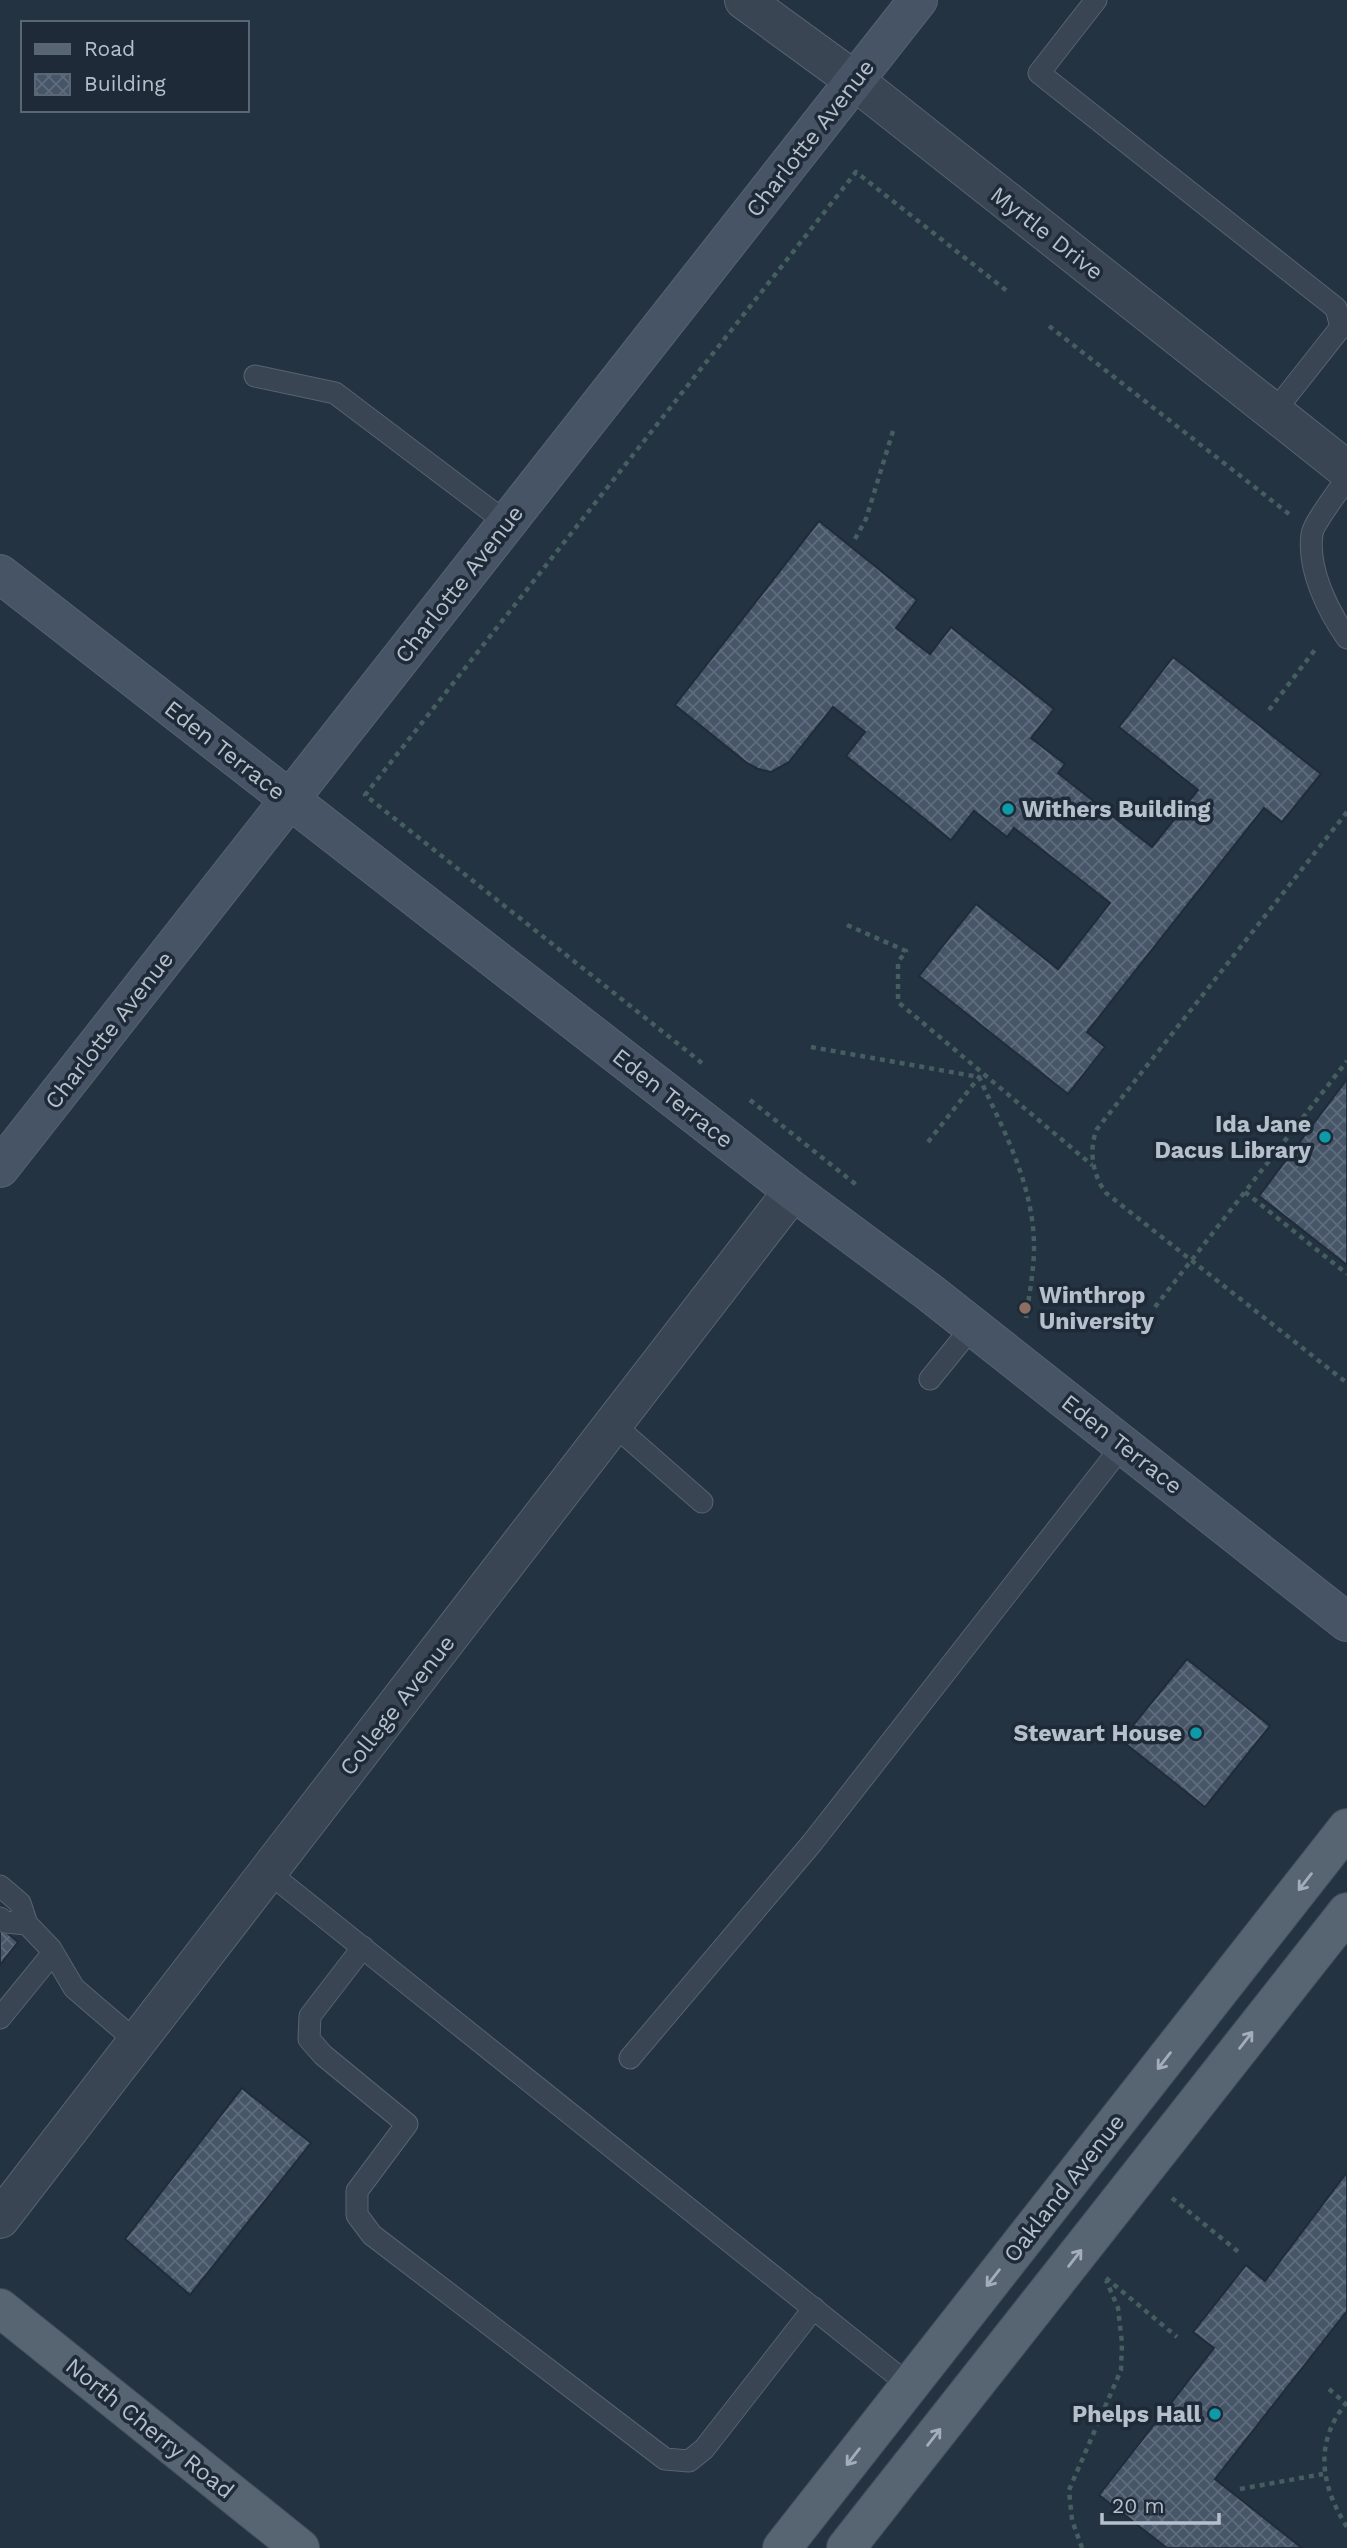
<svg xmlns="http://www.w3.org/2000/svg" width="1347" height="2548" viewBox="0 0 1347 2548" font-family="'Work Sans',sans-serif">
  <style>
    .building { fill: url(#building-cross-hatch); stroke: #202c39; stroke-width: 2 }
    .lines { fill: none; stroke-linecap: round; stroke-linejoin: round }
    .lane-casing { stroke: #57636f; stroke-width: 23 }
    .street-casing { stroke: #57636f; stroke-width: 40 }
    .secondary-casing { stroke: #57636f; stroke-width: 40 }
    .primary-casing { stroke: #434e5b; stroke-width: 40 }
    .path { stroke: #455e60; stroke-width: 4.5; stroke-dasharray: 5 5; stroke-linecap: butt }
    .lane { stroke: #394552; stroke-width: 21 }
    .street { stroke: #394552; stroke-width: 38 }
    .secondary { stroke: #475465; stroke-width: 38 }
    .primary { stroke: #576472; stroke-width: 38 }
    .oneway { stroke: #a3aeba }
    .culture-dot { fill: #0f9aa8; stroke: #1e2a37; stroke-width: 2.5 }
    .education-dot { fill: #8d6e63; stroke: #1e2a37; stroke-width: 2.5 }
    .labels { text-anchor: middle; stroke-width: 7; stroke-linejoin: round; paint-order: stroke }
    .street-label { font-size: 23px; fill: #b6c0cc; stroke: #1e2a37 }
    .poi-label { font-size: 23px; font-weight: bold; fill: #b6c0cc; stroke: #1e2a37; text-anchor: end }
  </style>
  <defs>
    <pattern id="building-cross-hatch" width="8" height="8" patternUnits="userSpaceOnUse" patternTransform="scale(1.75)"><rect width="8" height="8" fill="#465567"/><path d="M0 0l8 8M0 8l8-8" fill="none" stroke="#5e6c7c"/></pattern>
  </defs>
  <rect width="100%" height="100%" fill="#243342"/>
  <path class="building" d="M819,521l98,79 -21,28 34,26 21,-27 103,82 -23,29 34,26 -7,9 94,74 46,-57 -79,-63 54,-70 148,117 -39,48 -18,-14 -177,224 18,15 -37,47 -149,-118 57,-72 82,65 52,-66 -96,-75 -7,9 -33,-26 -23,29 -105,-84 19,-24 -32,-25 -44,55 -18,10 -13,-3 -11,-6 -72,-58z
    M1347,1079v186l-88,-69z
    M1187,1659l83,67 -65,81 -84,-67z
    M0,1927l18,15 -18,23z
    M242,2088l69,55 -121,152 -65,-56z
    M1347,2172v139l-132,168 87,69h-135l-68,-53 115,-147 -21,-16 53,-67 19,16z"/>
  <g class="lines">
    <defs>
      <path id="lane" d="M1096,0l-57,73 297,235 5,19
        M255,376l80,17 172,130
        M1274,412l67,-85h6
        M1347,478c-7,11 -34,46 -35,56 -5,35 16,77 35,104
        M930,1379l43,-53
        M613,1424l89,78
        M268,1872l641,513
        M0,1886l20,17 7,21 24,25 23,39 63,54
        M0,1918l5,4 22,2
        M363,1947l-53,69 -1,23 14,16 84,69 -50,67v24l15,20 293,224 24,2 15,-12 110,-141
        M0,2018l53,-65
        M630,2058l182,-215 311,-398"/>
      <path id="street" d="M744,0l111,81 492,389
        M0,2219l793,-1028"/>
      <path id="secondary" d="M0,574l793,617 136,101 418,330
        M0,1168l918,-1168"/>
      <path id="primary" d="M0,2308l300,240
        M782,2548l565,-720
        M846,2548l501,-636"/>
    </defs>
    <use href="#lane" class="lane-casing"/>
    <use href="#street" class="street-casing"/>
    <use href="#secondary" class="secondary-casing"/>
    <use href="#primary" class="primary-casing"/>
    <path class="path" d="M1049,326l240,188
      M855,539l11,-20 27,-88
      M1269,710l48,-63
      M1347,812l-250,317c-9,21 -4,47 9,64l241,190
      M847,925l59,26 -8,11v40l194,163
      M811,1047l168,30c25,54 55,109 55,170 0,24 -5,48 -8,71
      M702,1063l-337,-268 491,-623 151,119
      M750,1100l109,87
      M928,1142l52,-66
      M1245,1192l102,82
      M1155,1307l192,-246
      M1172,2198l69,56
      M1106,2278l71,59
      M1329,2389l17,15
      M1347,2402c-34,41 -26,84 0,125
      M1240,2489l83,-15
      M1082,2548l-10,-28 -3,-30 52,-120 1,-27 -4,-35 -12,-28"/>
    <use href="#lane" class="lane"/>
    <use href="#street" class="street"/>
    <use href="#secondary" class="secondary"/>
    <use href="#primary" class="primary"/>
  </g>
  <defs><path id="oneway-shaft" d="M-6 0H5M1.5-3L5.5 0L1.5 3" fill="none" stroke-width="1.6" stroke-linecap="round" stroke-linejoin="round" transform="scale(1.75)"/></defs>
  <g class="oneway">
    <use href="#oneway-shaft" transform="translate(1305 1882) rotate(128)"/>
    <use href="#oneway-shaft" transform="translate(1246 2040) rotate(-52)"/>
    <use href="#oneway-shaft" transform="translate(1164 2061) rotate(128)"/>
    <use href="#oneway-shaft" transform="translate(1075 2258) rotate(-52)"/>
    <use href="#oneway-shaft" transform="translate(993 2278) rotate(128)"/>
    <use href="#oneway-shaft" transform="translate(934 2437) rotate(-52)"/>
    <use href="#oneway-shaft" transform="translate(853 2457) rotate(128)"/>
  </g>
  <g class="culture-dot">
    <circle cx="1008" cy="809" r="7"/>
    <circle cx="1325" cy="1137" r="7"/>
    <circle cx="1196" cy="1733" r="7"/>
    <circle cx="1215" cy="2414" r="7"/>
  </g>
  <circle class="education-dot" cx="1025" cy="1308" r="7"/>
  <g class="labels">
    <g class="street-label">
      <text transform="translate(810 138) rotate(-52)" y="8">Charlotte Avenue</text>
      <text transform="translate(1047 233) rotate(38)" y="8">Myrtle Drive</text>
      <text transform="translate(459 584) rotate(-52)" y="8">Charlotte Avenue</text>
      <text transform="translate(225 750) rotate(38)" y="8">Eden Terrace</text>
      <text transform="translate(109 1030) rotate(-52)" y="8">Charlotte Avenue</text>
      <text transform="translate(673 1098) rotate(38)" y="8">Eden Terrace</text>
      <text transform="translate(1122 1444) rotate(38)" y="8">Eden Terrace</text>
      <text transform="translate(397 1705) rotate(-52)" y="8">College Avenue</text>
      <text transform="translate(1064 2188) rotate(-52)" y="8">Oakland Avenue</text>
      <text transform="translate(150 2428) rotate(39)" y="8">North Cherry Road</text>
    </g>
    <g class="poi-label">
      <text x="1022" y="817" text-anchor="start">Withers Building</text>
      <text x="1311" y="1132">Ida Jane<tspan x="1311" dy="26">Dacus Library</tspan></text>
      <text x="1039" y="1303" text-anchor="start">Winthrop<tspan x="1039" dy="26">University</tspan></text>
      <text x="1182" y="1741">Stewart House</text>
      <text x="1201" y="2422">Phelps Hall</text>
    </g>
  </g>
  <rect x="21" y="21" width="228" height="91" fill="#1e2a37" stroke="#5b6673" stroke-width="2"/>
  <rect x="35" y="44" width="35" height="10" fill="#576472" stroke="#5b6673" stroke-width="2"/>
  <text x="84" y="56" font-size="21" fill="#b6c0cc">Road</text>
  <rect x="35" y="74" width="35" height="21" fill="url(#building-cross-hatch)" stroke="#5b6673" stroke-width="2"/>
  <text x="84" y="91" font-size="21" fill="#b6c0cc">Building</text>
  <path d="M1102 2513v10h117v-10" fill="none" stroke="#b6c0cc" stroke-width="3.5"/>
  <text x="1112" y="2513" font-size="21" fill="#b6c0cc" stroke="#1e2a37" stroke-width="5" paint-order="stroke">20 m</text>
</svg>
